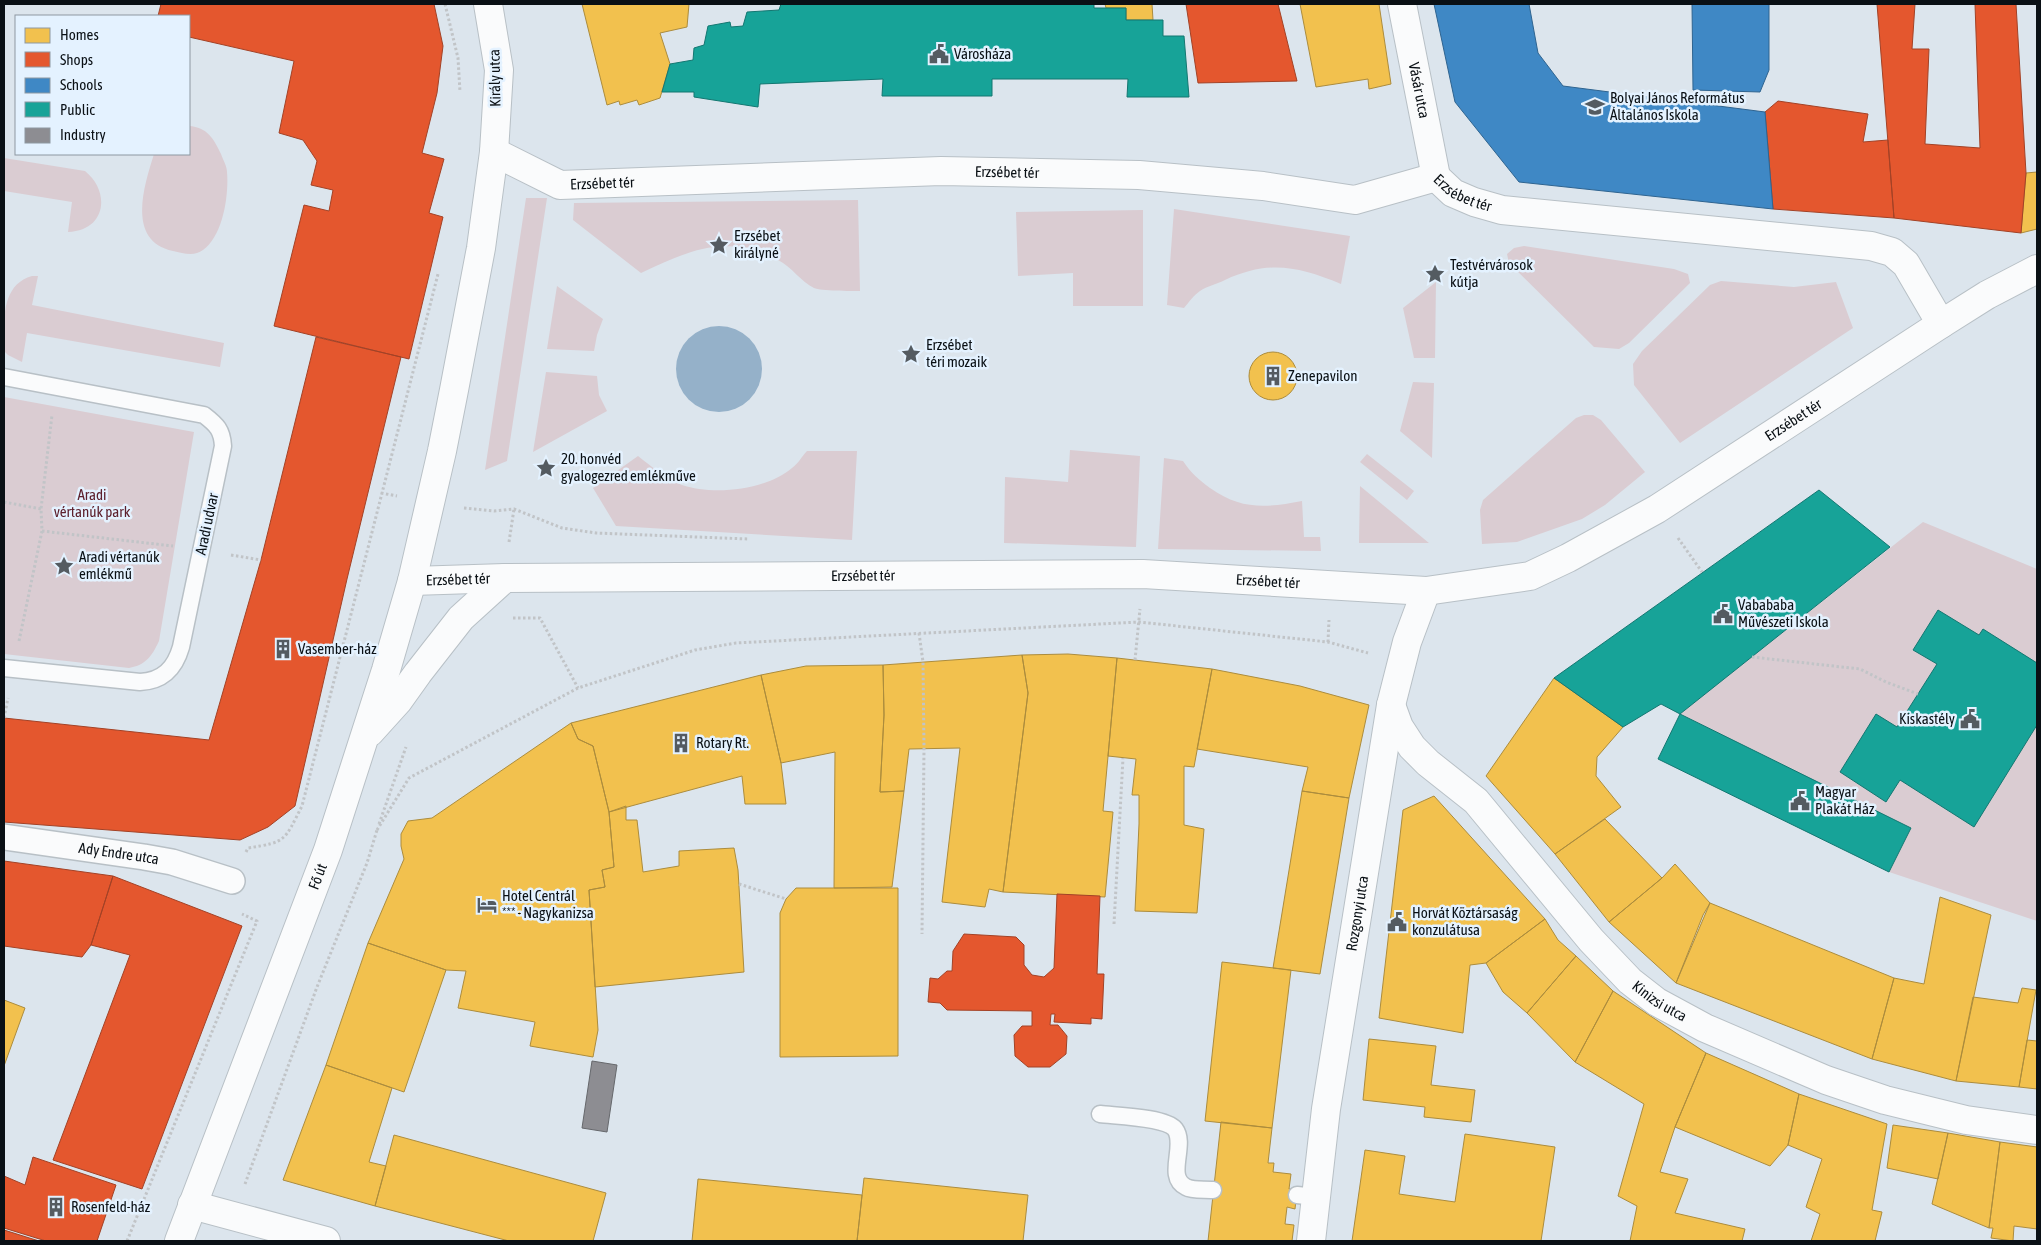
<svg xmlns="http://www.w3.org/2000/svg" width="2041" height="1245" viewBox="0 0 2041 1245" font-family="'Asap Condensed',sans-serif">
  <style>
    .green { fill: #daccd2 }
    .water { fill: #95b1c9 }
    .homes { fill: #f2c14e; stroke: #ac8c3d }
    .shops { fill: #e4572e; stroke: #a34226 }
    .schools { fill: #3f88c5; stroke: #2f6490 }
    .public { fill: #17a398; stroke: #137771 }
    .industry { fill: #8d8d92; stroke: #66686c }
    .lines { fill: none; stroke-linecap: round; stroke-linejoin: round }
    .service-casing { stroke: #b8c0c6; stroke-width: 19 }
    .pedestrian-casing { stroke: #b8c0c6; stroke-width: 28 }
    .minor-casing { stroke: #b8c0c6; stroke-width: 30 }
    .tertiary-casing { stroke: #b8c0c6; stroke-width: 30 }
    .path { stroke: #c1c4c7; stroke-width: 3; stroke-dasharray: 2.5 2.5; stroke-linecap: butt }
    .service { stroke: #fafbfc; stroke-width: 16 }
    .pedestrian { stroke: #fafbfc; stroke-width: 25 }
    .minor { stroke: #fafbfc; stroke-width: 28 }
    .tertiary { stroke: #fafbfc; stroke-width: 28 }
    .labels { text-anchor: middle; stroke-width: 5; stroke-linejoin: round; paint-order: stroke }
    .poi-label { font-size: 15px; fill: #0a1015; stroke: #e4f2ff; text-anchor: start }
    .street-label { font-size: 15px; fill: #0a1015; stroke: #e4f2ff }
    .park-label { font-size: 15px; fill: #5d202d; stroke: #e4f2ff }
  </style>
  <rect width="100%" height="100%" fill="#dce5ed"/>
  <path class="green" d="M189,126c18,1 25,13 32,28 2,6 6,12 6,18 2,23 -4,64 -24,78 -9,7 -20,3 -30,1 -47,-10 -29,-65 -19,-97h35z
    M4,158l81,13c26,21 21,60 -17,61l4,-30 -68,-11z
    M526,198h21l-40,263 -22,9z
    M858,200l2,91c-9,0 -39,0 -46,-3 -13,-6 -22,-21 -36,-28 -54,-27 -87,-10 -137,13l-68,-53 1,-17z
    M1174,209l176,27 -9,48c-43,-18 -73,-24 -116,-4 -8,4 -18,6 -25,11 -6,4 -11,11 -16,17l-17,-3z
    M1143,210v96h-70v-33l-55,3 -2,-64z
    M1524,246l150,23 14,5 2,9 -61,60 -10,6 -25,-2 -85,-84 -2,-9 7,-6z
    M32,276h6l-6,29 192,38 -4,24 -193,-34 -5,29 -14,-7 -4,-4c0,-28 -4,-66 28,-75z
    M1721,281l73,6 42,-5 17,46 -173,115 -46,-58 -1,-21 9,-13 68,-66z
    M1436,282l-1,76h-21l-11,-50z
    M557,286l46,33 -6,16 -3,16 -47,-2z
    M546,372l51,4 2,19 8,16 -74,41z
    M1413,382l21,1 -2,75 -32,-27z
    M4,397l190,35 -35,209c-7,15 -13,24 -30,27l-125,-14z
    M1584,415h9l8,5 44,52 -40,33 -23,14 -65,23 -35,2 -2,-34 3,-10 93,-82z
    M1070,450l70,6 -4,91 -132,-4 1,-66 63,5z
    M807,451h50l-5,89 -236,-14 -23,-38 45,-32c13,10 29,24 44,29 32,11 84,5 110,-17 6,-4 10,-12 15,-17z
    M1367,454l47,37 -7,9 -47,-38z
    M1164,458l19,3c8,12 16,19 27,27 31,22 56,20 92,13l2,36h16l1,14 -163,-2z
    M1360,486l69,57h-70z
    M1923,522l114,47v352l-148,-49 22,-44 -231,-114z"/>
  <path class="water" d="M676 369a43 43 0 1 1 86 0a43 43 0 1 1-86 0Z"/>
  <path class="homes" d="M582,4h107l-2,23 -27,6 10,31 -10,34 -21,7 -2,-5 -17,5 -1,-4 -12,4z
    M1105,4h47l1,16h-27v-12h-20z
    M1300,4h79l12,80 -22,5 -1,-10 -52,8z
    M2037,172v57l-16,4 5,-60z
    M1249 376a24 24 0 1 1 48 0a24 24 0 1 1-48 0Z
    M1068,654l49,4 -14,153 10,1 -8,85 -102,-5 25,-199 -6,-38z
    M1022,655l6,38 -25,199 -14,-3 -4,18 -43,-5 18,-154 -51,1 -5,42 -24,1 4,-77 -1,-50z
    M1117,658l95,11 -18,98 -10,-1v59l20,4 -7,84 -62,-2 4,-87v-29h-7l4,-36 -28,-3z
    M883,665l1,50 -4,77 24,-1 -12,96 -58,1 1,-136 -54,11 -20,-88 45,-9z
    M1212,669l88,17 69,19 -20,93 -47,-7 6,-24 -111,-18z
    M761,675l20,88 5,41h-41l-3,-28 -133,36 -16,-66 -15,-7 -7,-16z
    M1554,678l69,49 -26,30 -1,19 25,31 -66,47 -69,-78z
    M571,723l7,16 15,7 16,66 5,55 -12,3 3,17 -16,3 9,140 -5,27 -63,-11 5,-24 -77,-14 8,-37 -20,-1 -78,-27 36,-84 -3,-13v-12l7,-13 24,-3z
    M1302,791l47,7 -29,176 -47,-6z
    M1434,796l111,123 -59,44 -16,2 -7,68 -84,-15 24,-208z
    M626,806v14h11l6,52 36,-6v-15l55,-3 4,22 6,102 -149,15 -6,-97 16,-3 -3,-17 12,-3 -5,-55z
    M1605,819l57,59 -53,44 -54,-68z
    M1675,864l35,39 -7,12 -27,68 -67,-61 53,-44z
    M796,888h102v168l-118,1v-144l6,-14z
    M1940,897l51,18 -35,166 -84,-22 22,-81 30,6z
    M1710,903l184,75 -22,81 -196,-76z
    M1545,919l13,21 18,16 -49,57 -24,-21 -17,-29z
    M368,943l78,27 -42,122 -78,-27z
    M1576,956l37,35 -38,71 -48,-49z
    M1222,962l69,8 -19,158 -67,-7z
    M2022,988l14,2 -17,97 -63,-6 17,-84 45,6z
    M1613,991l93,62 -31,74 -15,45 28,7 -13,34 70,16 -3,12h-112l7,-35 -19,-10 26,-92 -69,-42z
    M4,1000l21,8 -21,58z
    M1369,1039l67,7 -5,39 44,5 -4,32 -47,-5 1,-10 -62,-7z
    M2027,1040l10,1v48l-18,-2z
    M1706,1053l93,41 -11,51 -18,21 -95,-39z
    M326,1065l66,23 -23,74 17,4 -11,40 -92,-26z
    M1799,1094l88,30 -15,86 10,2 -7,29h-64l9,-27 -14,-7 16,-48 -34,-14z
    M1221,1122l51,6 -4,35h6l-1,9 18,2 -2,15 8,1 -2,19 -8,-2 -2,17 9,1 -2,16h-84z
    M1893,1125l55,8 -10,46 -51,-11z
    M1948,1133l52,9 -11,86 -57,-24z
    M1465,1134l90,13 -14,94h-189l13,-91 40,6 -6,38 56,8z
    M394,1135l212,58 -13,48h-84l-134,-35z
    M2000,1142l37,5v82l-23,-3 -1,15 -22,-3 2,-10h-4z
    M864,1178l164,17 -5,46h-166z
    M698,1179l164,16 -5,46h-165z"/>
  <path class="shops" d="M161,4h273l9,42 -6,47 -15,60 22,6 -15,54 14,4 -34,142 -135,-33 30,-121 25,6 4,-21 -22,-5 6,-24 -14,-21 -24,-7 15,-72 -105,-24v-21h-31z
    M1186,4h92l19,77 -99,2z
    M1877,4h38l-3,45h17l-4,95 55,4 -5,-144h41l10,169 -5,60 -127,-15z
    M1778,101l90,13 -5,28 25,-2 6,78 -121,-9 -8,-97z
    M316,337l85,20 -54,222 -52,227 -27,21 -28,13 -236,-18v-104l205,22 52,-180z
    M4,861l109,15 -22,69 -9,12 -78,-11z
    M113,876l129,50 -100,263 -89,-29 77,-205 -39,-10z
    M1057,894l43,2 -3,78h7l-2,45 -11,-1v6l-37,-2 1,-8h-4l-1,11h8l9,11 -1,18 -16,13h-22l-13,-11 -1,-21 8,-9h10v-15l-85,-1 -7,-7 -12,-1 2,-24 8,1 9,-8h5l1,-20 11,-17 52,3 8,8v20l8,10 12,2 10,-9z
    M33,1157l83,28 -19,56h-51l-42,-13v-52l21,9z
    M4,1230l35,11h-35z"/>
  <path class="schools" d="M1434,4h95l9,49 25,33 202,26 8,97 -254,-27 -64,-80z
    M1692,4h77v66l-9,22 -67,-2z"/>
  <path class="public" d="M781,4h313v4h32v12h37v16h21l5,61h-62l1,-18h-136v17h-110l1,-17 -123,5 -2,23 -64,-10v-5h-32l8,-28 23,-4 1,-12 10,-3 4,-19 22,-4 1,5 12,-1 4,-14 32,-2z
    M1819,490l71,57 -210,167 -19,-10 -38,23 -69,-49z
    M1938,610l41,25 4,-6 54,34v62l-63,102 -74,-47 -14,22 -46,-30 36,-58 21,13 40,-63 -24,-14z
    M1680,714l231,114 -22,44 -231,-113z"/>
  <path class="industry" d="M592,1061l25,4 -10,67 -25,-4z"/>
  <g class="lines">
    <defs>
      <path id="service" d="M4,377l200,38c13,10 18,15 19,31l-42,201c-6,21 -18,34 -41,35l-136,-14
        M1100,1114c16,2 65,3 75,15 12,16 -10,48 11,58 7,4 19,2 27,3
        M1297,1195l19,2"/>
      <g id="pedestrian">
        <path id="s1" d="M4,837l140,20 28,5 60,19"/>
      </g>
      <g id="minor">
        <path id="s2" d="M1402,4l34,173"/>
        <path id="s3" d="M494,152l66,33 381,-14 198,4 124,11 92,14 81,-23"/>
        <path id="s4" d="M1436,177l17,16 21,9 28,8 369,36 21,6 14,12 35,60"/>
        <path id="s5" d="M1391,705l8,22 13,20 16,16 48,38 115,139 39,41 27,21 48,26 121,52 59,20 81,20 71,10"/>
        <path d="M192,1205l134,36"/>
        <path id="s6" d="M1311,1241l15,-132 65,-404 16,-63 19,-51"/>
      </g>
      <g id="tertiary">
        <path id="s7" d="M412,581l93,-3 638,-4 283,17 104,-15 38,-18 89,-49 284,-185 46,-29 50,-26"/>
        <path d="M370,732l28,-31 20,-28 43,-55 44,-40"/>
        <path id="s8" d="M179,1241l149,-391 58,-180 26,-89 30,-130 12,-61 27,-142 13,-96 5,-82 -11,-66"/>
      </g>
    </defs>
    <use href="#service" class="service-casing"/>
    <use href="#pedestrian" class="pedestrian-casing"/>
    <use href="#minor" class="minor-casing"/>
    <use href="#tertiary" class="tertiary-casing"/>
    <path class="path" d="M445,4l13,54 2,34
      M381,493l16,3
      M4,502l37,7
      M464,508l30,3 20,-2 48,19 34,5 152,6
      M42,531l131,15
      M1678,538l24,34
      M509,542l5,-33
      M231,555l30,5
      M513,618h27l38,70
      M919,633l4,29 1,86 -2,186
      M19,641l23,-110 -1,-22 11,-94
      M1328,642l1,-22
      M1752,657l108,12 26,13 32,12
      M1135,660l5,-51
      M4,718l4,-20
      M379,824l27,-77
      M377,830l32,-52 169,-90 117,-38 41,-7 403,-21 189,20 40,11
      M246,852l2,-4c39,-6 36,-7 54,-42l136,-532
      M739,884l47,15
      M1114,924l9,-166
      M245,1184l72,-197 50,-124 10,-33
      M127,1241l130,-320 -15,-7"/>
    <use href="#service" class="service"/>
    <use href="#pedestrian" class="pedestrian"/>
    <use href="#minor" class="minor"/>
    <use href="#tertiary" class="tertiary"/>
  </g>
  <defs>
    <symbol id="civic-bare" viewBox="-9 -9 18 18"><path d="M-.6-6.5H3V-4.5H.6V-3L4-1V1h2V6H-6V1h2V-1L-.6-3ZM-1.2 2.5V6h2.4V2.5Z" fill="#545b61" stroke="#e4f2ff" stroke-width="2.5" paint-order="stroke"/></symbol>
    <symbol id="school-bare" viewBox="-9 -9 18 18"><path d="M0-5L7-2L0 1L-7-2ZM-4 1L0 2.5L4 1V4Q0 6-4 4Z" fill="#545b61" stroke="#e4f2ff" stroke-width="2.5" paint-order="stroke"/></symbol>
    <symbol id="sight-bare" viewBox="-9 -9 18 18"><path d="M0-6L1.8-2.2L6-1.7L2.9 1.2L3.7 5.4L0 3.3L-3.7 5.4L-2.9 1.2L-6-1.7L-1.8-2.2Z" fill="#545b61" stroke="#e4f2ff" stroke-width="2.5" paint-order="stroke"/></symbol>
    <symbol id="building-bare" viewBox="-9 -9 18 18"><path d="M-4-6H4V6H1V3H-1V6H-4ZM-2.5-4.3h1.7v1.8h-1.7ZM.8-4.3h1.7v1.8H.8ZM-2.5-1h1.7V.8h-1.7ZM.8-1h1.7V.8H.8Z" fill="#545b61" stroke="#e4f2ff" stroke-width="2.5" paint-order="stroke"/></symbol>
    <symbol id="hotel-bare" viewBox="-9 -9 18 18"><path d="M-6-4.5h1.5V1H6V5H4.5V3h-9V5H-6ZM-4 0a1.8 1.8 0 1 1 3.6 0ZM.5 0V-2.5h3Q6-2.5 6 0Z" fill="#545b61" stroke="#e4f2ff" stroke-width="2.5" paint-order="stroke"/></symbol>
  </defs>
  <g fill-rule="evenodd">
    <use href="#civic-bare" x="925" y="40" width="28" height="28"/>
    <use href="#school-bare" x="1581" y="93" width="28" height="28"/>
    <use href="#sight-bare" x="705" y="231" width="28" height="28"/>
    <use href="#sight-bare" x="1421" y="260" width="28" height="28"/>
    <use href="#sight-bare" x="897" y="340" width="28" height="28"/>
    <use href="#building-bare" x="1259" y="362" width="28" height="28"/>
    <use href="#sight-bare" x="532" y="454" width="28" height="28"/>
    <use href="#sight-bare" x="50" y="552" width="28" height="28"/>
    <use href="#civic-bare" x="1709" y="600" width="28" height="28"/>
    <use href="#building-bare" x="269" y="635" width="28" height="28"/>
    <use href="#civic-bare" x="1956" y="705" width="28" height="28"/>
    <use href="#building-bare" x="667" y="729" width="28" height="28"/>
    <use href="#civic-bare" x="1786" y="787" width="28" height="28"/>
    <use href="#hotel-bare" x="473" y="891" width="28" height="28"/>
    <use href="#civic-bare" x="1383" y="908" width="28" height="28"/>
    <use href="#building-bare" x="42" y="1193" width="28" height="28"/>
  </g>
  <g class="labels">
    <g class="poi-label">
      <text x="954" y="59">Városháza</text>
      <text x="1610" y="103">Bolyai János Református<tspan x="1610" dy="17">Általános Iskola</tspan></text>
      <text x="734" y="241">Erzsébet<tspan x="734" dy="17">királyné</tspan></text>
      <text x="1450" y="270">Testvérvárosok<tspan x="1450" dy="17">kútja</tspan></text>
      <text x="926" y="350">Erzsébet<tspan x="926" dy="17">téri mozaik</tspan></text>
      <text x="1288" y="381">Zenepavilon</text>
      <text x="561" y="464">20. honvéd<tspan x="561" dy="17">gyalogezred emlékműve</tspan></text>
      <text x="79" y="562">Aradi vértanúk<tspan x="79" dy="17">emlékmű</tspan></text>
      <text x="1738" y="610">Vabababa<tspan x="1738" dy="17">Művészeti Iskola</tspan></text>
      <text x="298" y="654">Vasember-ház</text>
      <text x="1955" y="724" text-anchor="end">Kiskastély</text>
      <text x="696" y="748">Rotary Rt.</text>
      <text x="1815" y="797">Magyar<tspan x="1815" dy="17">Plakát Ház</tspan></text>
      <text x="502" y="901">Hotel Centrál<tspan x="502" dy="17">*** - Nagykanizsa</tspan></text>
      <text x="1412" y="918">Horvát Köztársaság<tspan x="1412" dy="17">konzulátusa</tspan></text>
      <text x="71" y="1212">Rosenfeld-ház</text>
    </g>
    <g class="street-label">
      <text transform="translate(495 78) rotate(-91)" y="5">Király utca</text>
      <text dy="5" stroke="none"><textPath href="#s2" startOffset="88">Vásár utca</textPath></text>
      <text dy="5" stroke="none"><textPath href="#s3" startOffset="521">Erzsébet tér</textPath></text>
      <text dy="5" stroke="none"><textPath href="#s3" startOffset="116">Erzsébet tér</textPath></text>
      <text dy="5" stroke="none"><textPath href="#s4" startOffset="32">Erzsébet tér</textPath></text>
      <text dy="5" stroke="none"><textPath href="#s7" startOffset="1426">Erzsébet tér</textPath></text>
      <text transform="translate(207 524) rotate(-78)" y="5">Aradi udvar</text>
      <text dy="5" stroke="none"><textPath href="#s7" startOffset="451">Erzsébet tér</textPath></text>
      <text dy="5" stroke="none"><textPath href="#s7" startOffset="46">Erzsébet tér</textPath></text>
      <text dy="5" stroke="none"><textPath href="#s7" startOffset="856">Erzsébet tér</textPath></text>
      <text dy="5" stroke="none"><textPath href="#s1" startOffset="116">Ady Endre utca</textPath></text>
      <text dy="5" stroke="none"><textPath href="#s8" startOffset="390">Fő út</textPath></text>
      <text dy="5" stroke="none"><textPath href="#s6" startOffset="331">Rozgonyi utca</textPath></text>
      <text dy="5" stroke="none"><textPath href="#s5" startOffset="404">Kinizsi utca</textPath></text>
    </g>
    <g class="park-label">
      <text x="92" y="500">Aradi<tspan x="92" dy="17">vértanúk park</tspan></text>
    </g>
  </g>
  <rect width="2041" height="1245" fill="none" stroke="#0a1015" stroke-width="10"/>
  <rect x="15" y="15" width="175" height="140" fill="#e4f2ff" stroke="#8d98a1"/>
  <rect x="25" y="28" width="25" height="15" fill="#f2c14e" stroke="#8d98a1"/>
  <text x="60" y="40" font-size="15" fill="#0a1015">Homes</text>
  <rect x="25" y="52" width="25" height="15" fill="#e4572e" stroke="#8d98a1"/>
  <text x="60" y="65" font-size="15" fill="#0a1015">Shops</text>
  <rect x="25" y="78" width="25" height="15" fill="#3f88c5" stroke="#8d98a1"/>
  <text x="60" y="90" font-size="15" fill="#0a1015">Schools</text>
  <rect x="25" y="102" width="25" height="15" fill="#17a398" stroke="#8d98a1"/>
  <text x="60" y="115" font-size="15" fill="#0a1015">Public</text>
  <rect x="25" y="128" width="25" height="15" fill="#8d8d92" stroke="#8d98a1"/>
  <text x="60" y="140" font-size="15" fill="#0a1015">Industry</text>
</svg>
